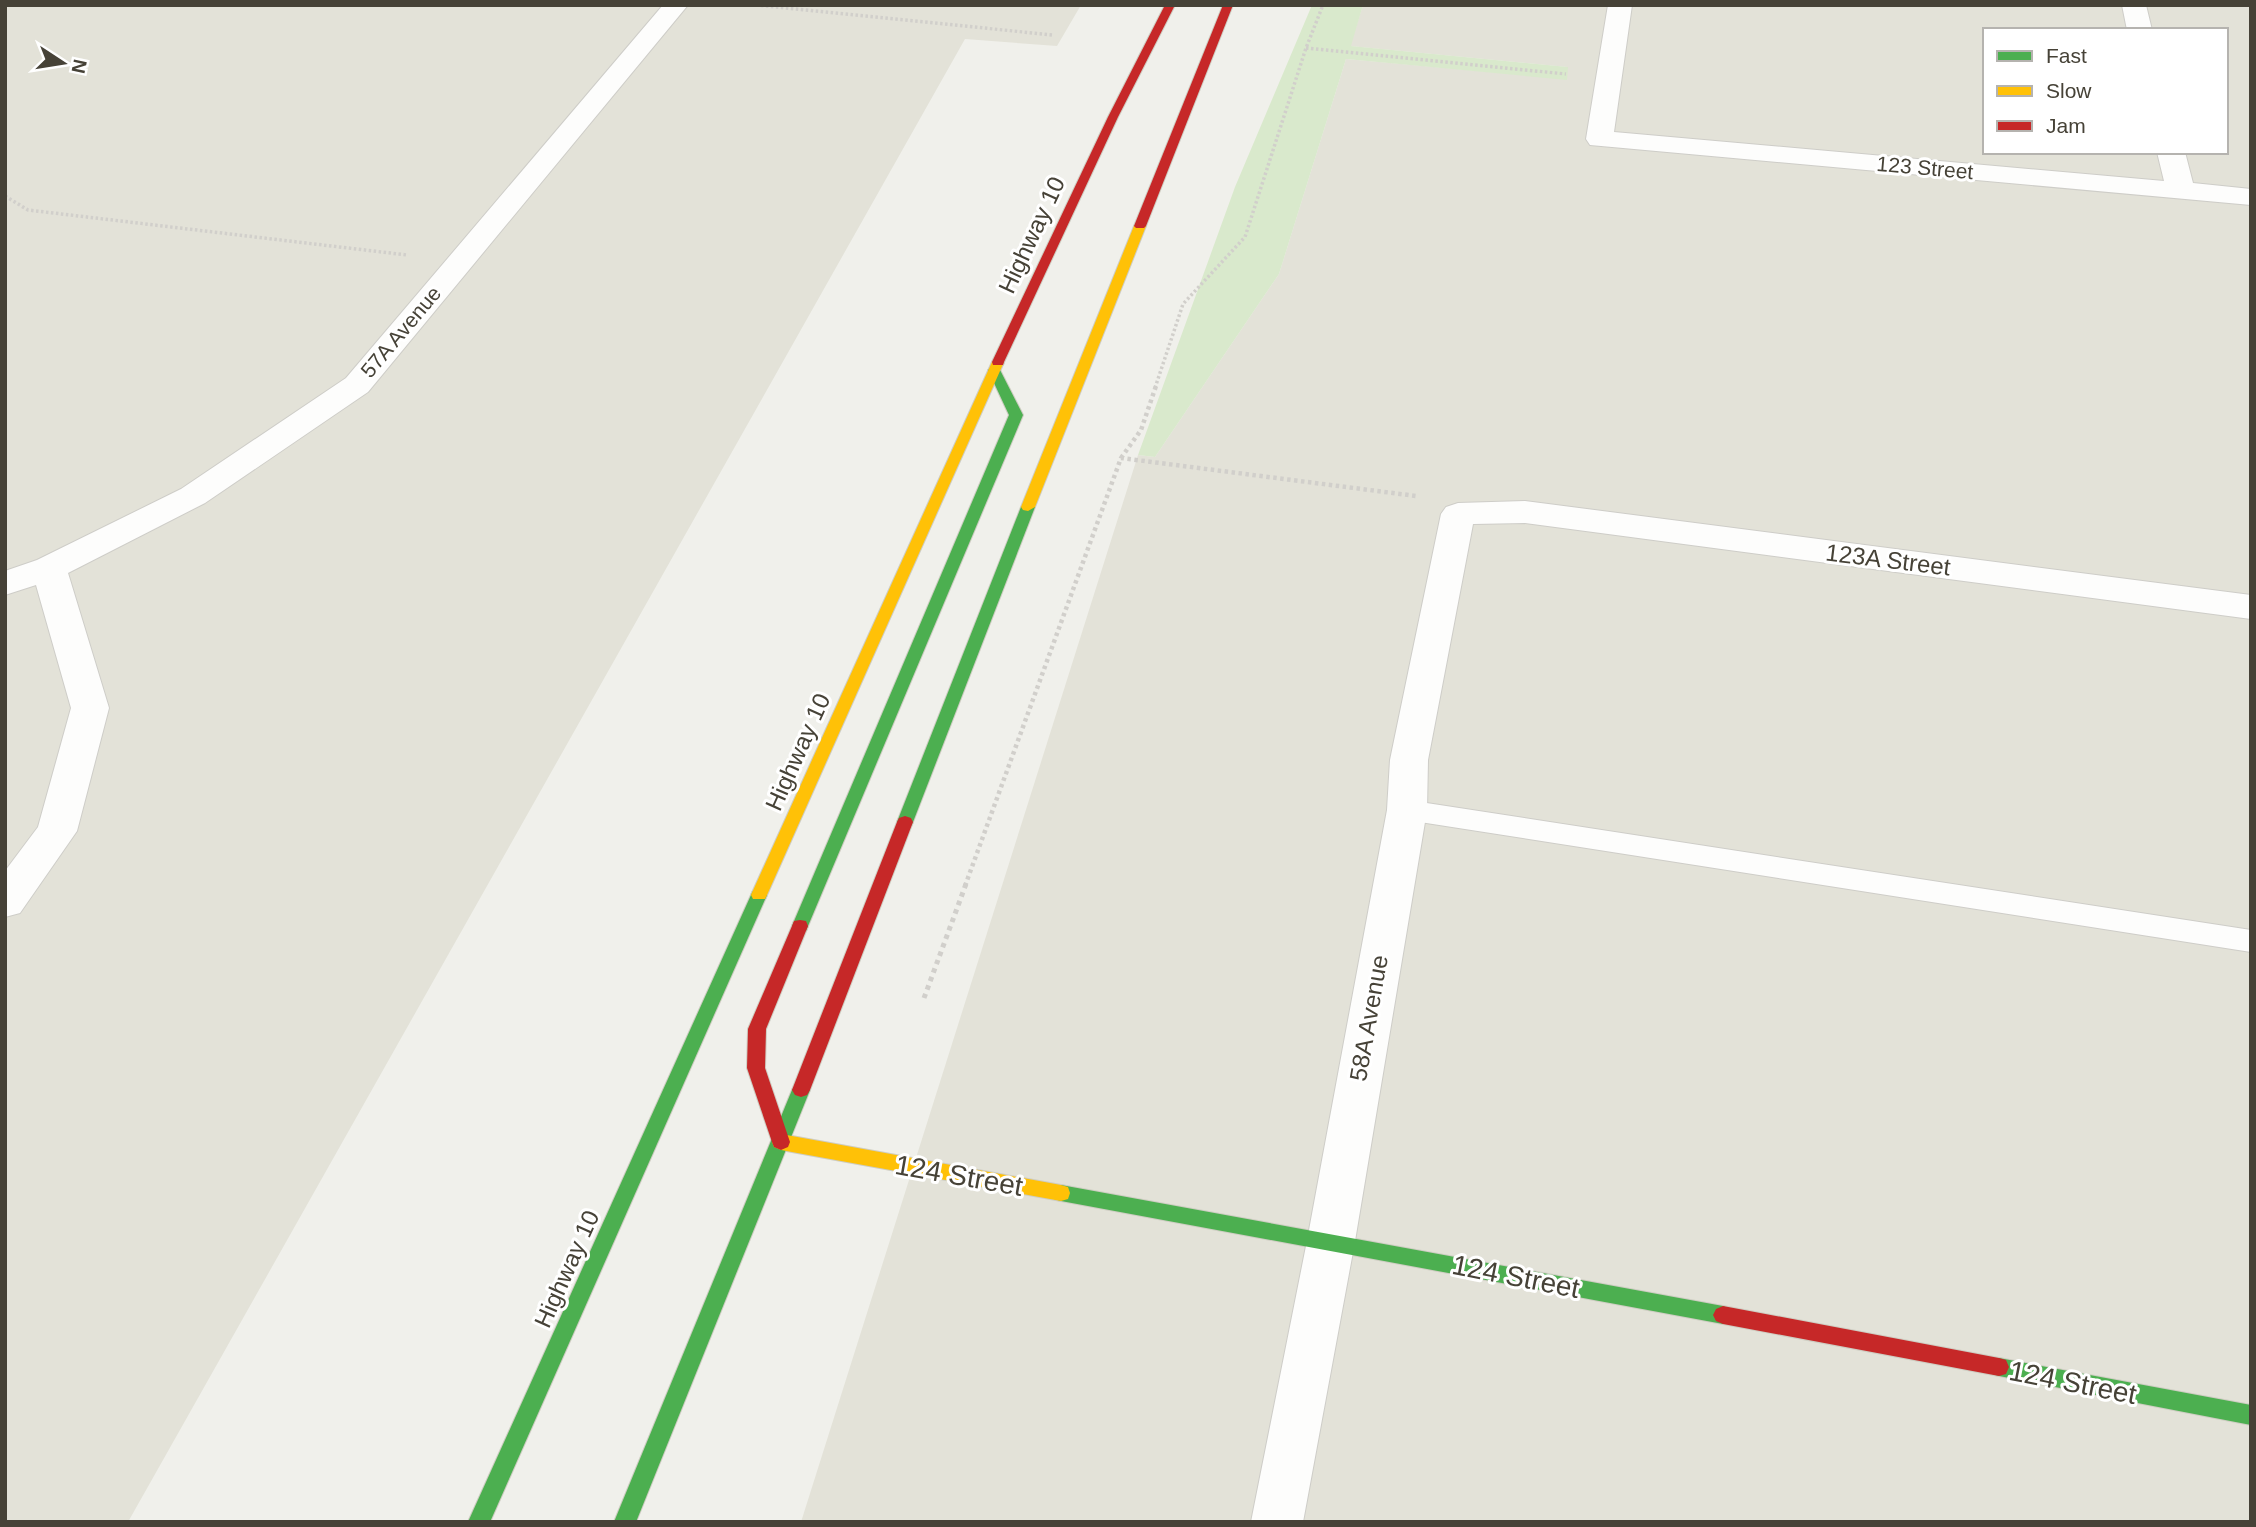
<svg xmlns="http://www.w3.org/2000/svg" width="2256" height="1527" viewBox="0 0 2256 1527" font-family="Arial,sans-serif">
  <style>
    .residential { fill: #e3e2d8; fill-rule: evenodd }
    .green { fill: #d9e9cc }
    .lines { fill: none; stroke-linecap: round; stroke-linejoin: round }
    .lane-casing { stroke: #cecdc8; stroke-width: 2 }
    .street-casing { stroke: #cecdc8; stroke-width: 2 }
    .fast-casing { stroke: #cecdc2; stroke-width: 2 }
    .slow-casing { stroke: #cecdc2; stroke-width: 2 }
    .jam-casing { stroke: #cecdc2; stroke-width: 2 }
    .path-far2 { stroke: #d1cfcb; stroke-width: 3.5; stroke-dasharray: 2.5 2.5; stroke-linecap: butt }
    .path-far1 { stroke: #d1cfcb; stroke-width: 4.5; stroke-dasharray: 3.5 3.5; stroke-linecap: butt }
    .path { stroke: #d1cfcb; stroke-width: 5; stroke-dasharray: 4.5 4.5; stroke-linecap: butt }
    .lane { fill: #fdfdfc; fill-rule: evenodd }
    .street { fill: #fdfdfc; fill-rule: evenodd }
    .fast { fill: #4caf50; fill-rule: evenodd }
    .slow { fill: #ffc107; fill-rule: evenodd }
    .jam { fill: #c62828; fill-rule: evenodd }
    .labels { text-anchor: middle; stroke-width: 6; stroke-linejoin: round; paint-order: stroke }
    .far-street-label { font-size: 21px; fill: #464237; stroke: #fff }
    .street-label { font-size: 24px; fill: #464237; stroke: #fff }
    .near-street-label { font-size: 28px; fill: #464237; stroke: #fff }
  </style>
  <rect width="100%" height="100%" fill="#f0f0eb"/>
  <path class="residential" d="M5,5h660l-320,375 -163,109 -143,72 -34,12z
    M685,5h396l-24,41 -92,-7 -837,1483h-123v-929l361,-204z
    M1363,5h888v1517h-1450l337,-1067 17,2 124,-183 67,-215 221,20v-12l-217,-21zM1985,30h241v122h-241z"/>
  <path class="green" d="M1312,5h51l-12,41 217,21 -1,13 -221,-21 -67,215 -124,183 -17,-2 97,-268z"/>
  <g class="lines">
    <defs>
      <path id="lane" d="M1407,800l844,130v22l-844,-132 -9,-3 -4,-7 4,-7z"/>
      <path id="street" d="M663,5h25l-320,387 -163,111 -137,70 41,135 -32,123 -57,82 -15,4v-46l33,-44 33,-119 -35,-123 -31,10v-24l32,-11 144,-71 165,-111z
        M1608,5h24l-18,127 550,49 -7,-29h28l8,31 58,6v16l-661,-60 -4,-6z
        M2122,5h24l6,25h-25z
        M1525,501l726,94v24l-726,-96 -52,1 -45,236 -1,50 -72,431 -52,281h-52l56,-281 80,-431 3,-50 51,-246 5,-7 12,-4z"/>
      <path id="fast" d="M994,366l6,4 23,45 -215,511 -2,5h-12l-2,-5 217,-511 -21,-45z
        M1028,503l7,4 -122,315 -2,4h-12l-2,-4 124,-315z
        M759,889l6,2 2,4 -277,627h-22l283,-627 2,-4z
        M801,1083l6,2 3,5 -174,432h-22l178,-432 3,-5z
        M1061,1185l662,121 7,3 3,6 -3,6 -7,3 -662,-123 -7,-2 -2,-6 2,-6z
        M1999,1358l252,47v20l-252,-49 -7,-2 -3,-7 3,-7z"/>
      <path id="slow" d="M1140,222l6,4 -111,281 -7,4 -5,-1 -2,-3 113,-281z
        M998,358l6,4 -237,533 -2,4h-12l-2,-4 241,-533z
        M781,1134l280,51 7,2 2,6 -2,6 -7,2 -280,-51 -7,-3 -2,-5 2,-5z"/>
      <path id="jam" d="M1165,5h10l-57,112 -114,245 -1,3h-10l-1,-3 116,-245z
        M1223,5h10l-87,221 -2,2h-8l-2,-2z
        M905,816l6,2 2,4 -103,268 -3,5 -6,2 -6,-2 -3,-5 105,-268 2,-4z
        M800,920l6,1 2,5 -42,103 -1,39 25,74 -2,5 -7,3 -7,-3 -2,-5 -25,-74 1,-39 44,-103 2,-5z
        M1723,1306l276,52 7,2 3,7 -3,7 -7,2 -276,-52 -7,-3 -3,-6 3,-6z"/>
    </defs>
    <use href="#lane" class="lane-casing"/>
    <use href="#street" class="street-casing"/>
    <use href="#fast" class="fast-casing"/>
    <use href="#slow" class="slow-casing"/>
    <use href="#jam" class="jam-casing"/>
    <path class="path-far2" d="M756,5l297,30
      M1306,48l260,26
      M5,196l23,14 379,45
      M1155,388l28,-84 62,-67 61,-189 17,-43"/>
    <path class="path-far1" d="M1121,458l20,-28 15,-44
      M965,886l156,-428 295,38"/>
    <path class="path" d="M924,998l42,-114"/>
    <use href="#lane" class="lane"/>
    <use href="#street" class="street"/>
    <use href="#fast" class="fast"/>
    <use href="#slow" class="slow"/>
    <use href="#jam" class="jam"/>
  </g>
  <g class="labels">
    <g class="far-street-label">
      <text transform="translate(1925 168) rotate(5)" y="7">123 Street</text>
      <text transform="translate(401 332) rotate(-50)" y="7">57A Avenue</text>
    </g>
    <g class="street-label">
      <text transform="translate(1032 235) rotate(-65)" y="8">Highway 10</text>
      <text transform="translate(1888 560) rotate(7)" y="8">123A Street</text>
      <text transform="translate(798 752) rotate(-66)" y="8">Highway 10</text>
      <text transform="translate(1369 1018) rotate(-80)" y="8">58A Avenue</text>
      <text transform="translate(567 1269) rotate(-66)" y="8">Highway 10</text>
    </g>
    <g class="near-street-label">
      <text transform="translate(959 1175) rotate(10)" y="10">124 Street</text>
      <text transform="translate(1516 1276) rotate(11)" y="10">124 Street</text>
      <text transform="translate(2073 1382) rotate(11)" y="10">124 Street</text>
    </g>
  </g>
  <rect width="2256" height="1527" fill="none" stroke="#464237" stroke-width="14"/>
  <rect x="1983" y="28" width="245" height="126" fill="#ffffff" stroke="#b5b3af" stroke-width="2"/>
  <rect x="1997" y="51" width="35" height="10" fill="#4caf50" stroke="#b5b3af" stroke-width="2"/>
  <text x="2046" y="63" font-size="21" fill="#464237">Fast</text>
  <rect x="1997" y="86" width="35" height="10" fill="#ffc107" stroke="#b5b3af" stroke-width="2"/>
  <text x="2046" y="98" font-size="21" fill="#464237">Slow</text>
  <rect x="1997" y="121" width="35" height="10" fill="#c62828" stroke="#b5b3af" stroke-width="2"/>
  <text x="2046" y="133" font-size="21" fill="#464237">Jam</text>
  <g transform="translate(63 63) rotate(102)" stroke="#ffffff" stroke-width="5" paint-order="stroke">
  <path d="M0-5L12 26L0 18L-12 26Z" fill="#464237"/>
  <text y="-10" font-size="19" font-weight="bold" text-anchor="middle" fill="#464237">N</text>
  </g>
</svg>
